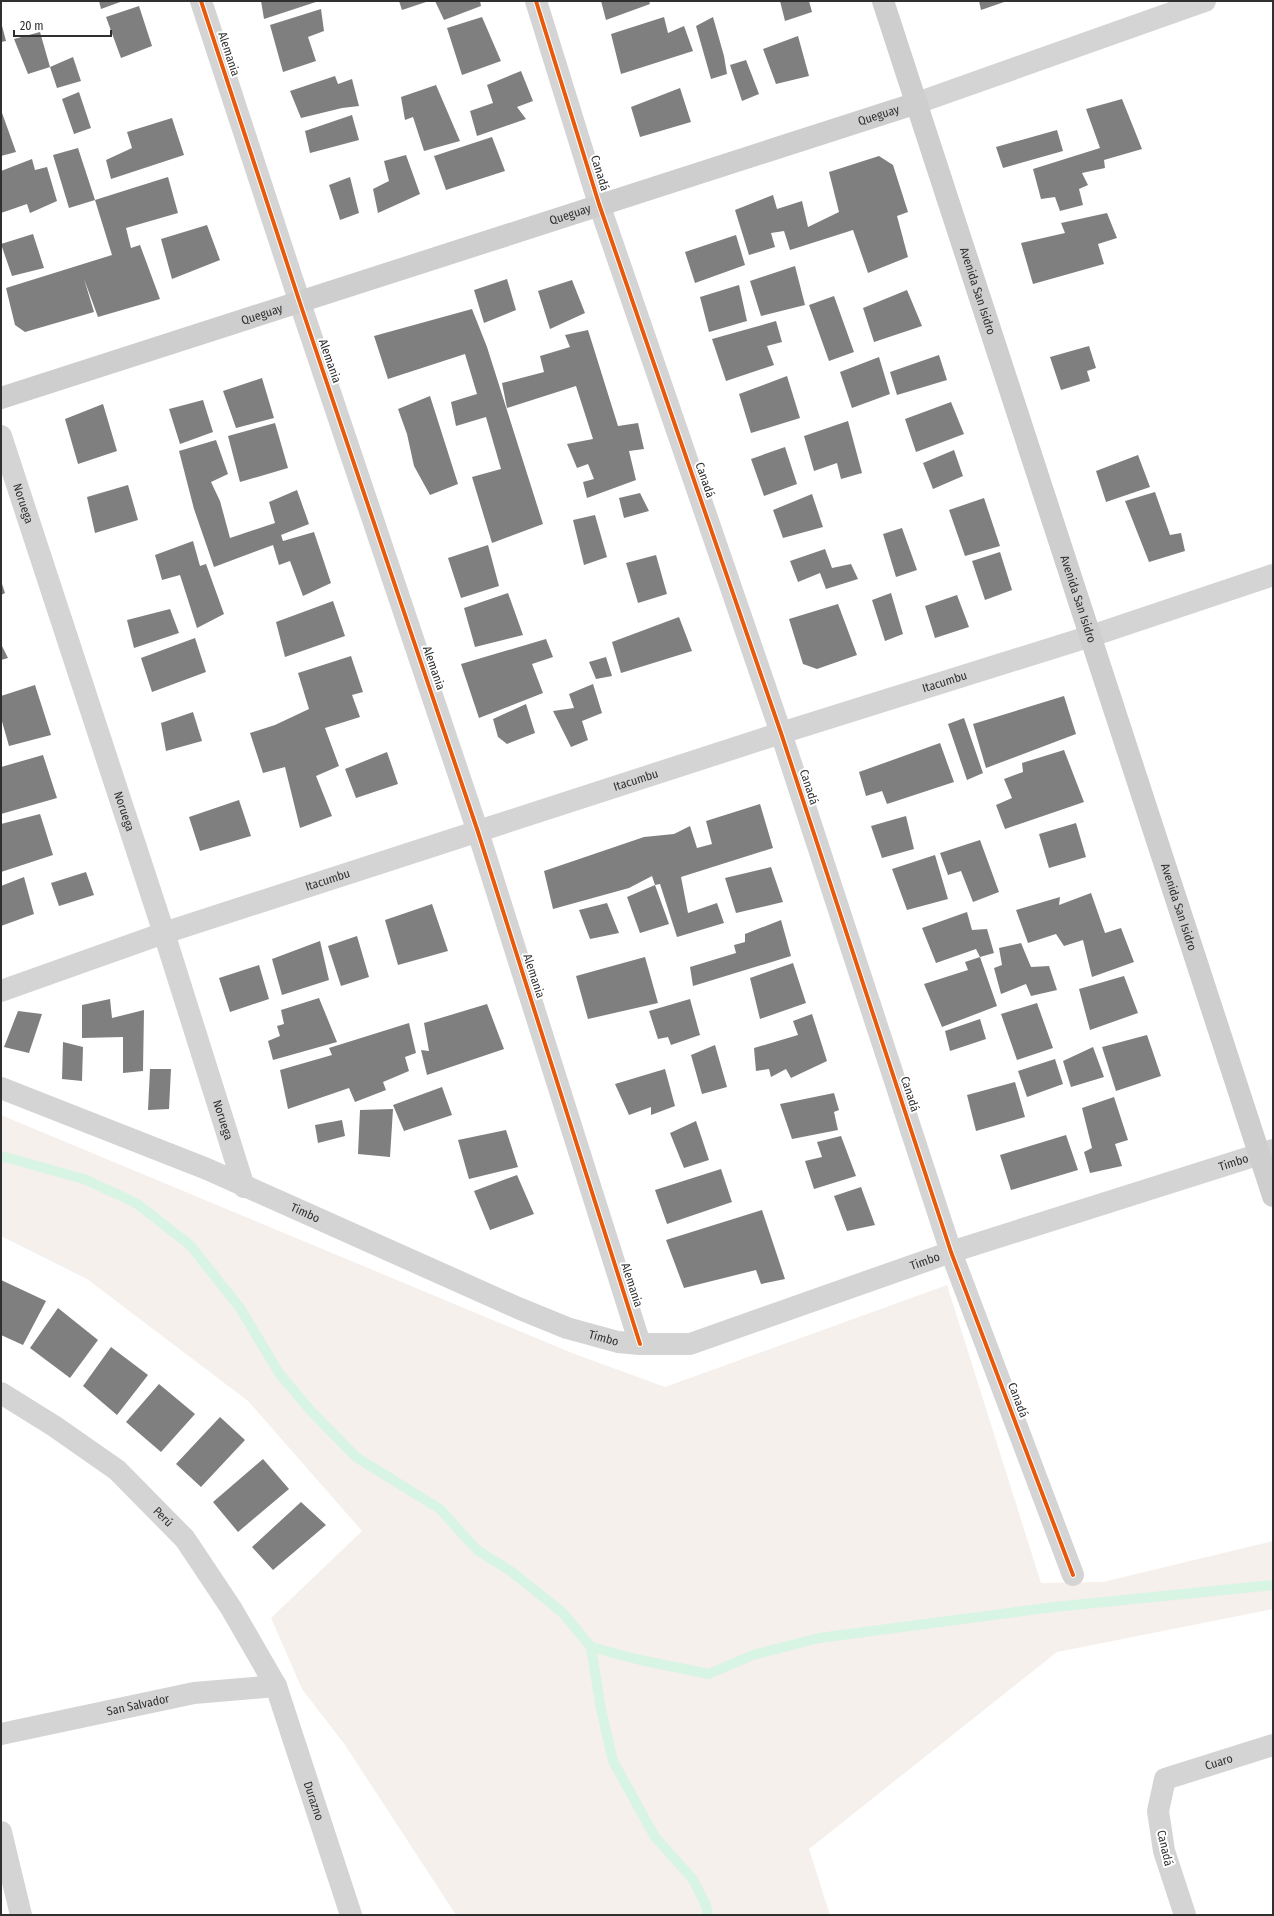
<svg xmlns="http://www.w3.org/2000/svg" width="1274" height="1916" viewBox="0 0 1274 1916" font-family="'Fira Sans Condensed',sans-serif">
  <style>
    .green { fill: #f6f0ec }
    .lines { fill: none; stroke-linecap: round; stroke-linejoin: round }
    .stream { stroke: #d8f4e2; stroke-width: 10 }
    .building { fill: #7f7f7f }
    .street { stroke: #d4d4d4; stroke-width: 22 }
    .secondary { stroke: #cecece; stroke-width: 22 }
    .cycleway-casing { stroke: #fff; stroke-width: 6 }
    .cycleway { stroke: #e8590c; stroke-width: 4 }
    .labels { text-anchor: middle; stroke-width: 4; stroke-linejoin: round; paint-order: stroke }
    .street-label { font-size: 12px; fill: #303030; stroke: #fff }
  </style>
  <rect width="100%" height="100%" fill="#fff"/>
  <path class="green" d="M1,1115l571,238 93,34 282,-102 94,298 62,-1 170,-41v68l-216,43 -248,197 21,66h-374l-111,-170 -43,-56 -31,-71 91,-87 -114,-130 -161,-122 -86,-43z"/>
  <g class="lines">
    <path class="stream" d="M1,1156l83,23 52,24 54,42 50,63 39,65 31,37 46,47 84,52 37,41 35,22 51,41 28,34 10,62 12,52 42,76 37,41 14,27 2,10
      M591,1647l49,13 69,14 44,-19 66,-17 235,-31 219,-22"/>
  </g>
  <path class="building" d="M99,1h24l-22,8z
    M261,1h58l-55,18z
    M399,1h30l-27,9z
    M435,1h45l1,5 -37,14z
    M601,1h48l1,3 -44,16z
    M780,1h29l3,11 -27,9z
    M979,1h28l-26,9z
    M139,6l13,40 -31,12 -15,-41z
    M321,9l3,22 -16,6 8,24 -33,11 -13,-47z
    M482,17l19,44 -39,14 -15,-47z
    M664,17l4,16 16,-7 9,25 -72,23 -10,-40z
    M713,17l11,39 3,18 -16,5 -15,-53z
    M1,22l5,19 -5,1z
    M40,32l10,35 -22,7 -14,-35z
    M798,36l11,40 -33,8 -13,-35z
    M73,57l8,24 -24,7 -7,-21z
    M746,60l13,34 -17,7 -12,-36z
    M521,71l12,30 -16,6 9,12 -49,17 -7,-25 23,-8 -6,-18z
    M335,76l3,8 14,-5 7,27 -17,2 -41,10 -11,-27z
    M436,85l24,56 -36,10 -11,-34 -8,3 -4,-23z
    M680,88l11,34 -51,15 -9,-30z
    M79,92l12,36 -17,6 -12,-35z
    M1122,99l20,50 -38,11 1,8 -23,5 6,12 -9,4 4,16 -23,6 -5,-14 -14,2 -8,-30 67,-21 -14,-39z
    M1,110l15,42 -15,4z
    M352,115l7,25 -49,13 -5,-22z
    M172,118l12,37 -73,24 -5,-19 26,-12 -5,-16z
    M1057,130l6,21 -60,17 -7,-21z
    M492,137l13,34 -59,19 -12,-34z
    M78,148l17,52 -26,8 -16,-53z
    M406,155l14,39 -42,19 -5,-24 16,-8 -5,-20z
    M879,156l14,9 15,47 -11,4 11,41 -40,16 -15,-43 -63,20 -6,-19 -13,2 4,14 -26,8 -14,-45 38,-15 4,14 25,-8 6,26 31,-15 -10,-40z
    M32,159l3,11 12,-3 10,34 -27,12 -3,-9 -26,9v-42z
    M168,177l10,36 -52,15 5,20 9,-3 20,54 -62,18 -14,-38 10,33 -69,20 -10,-7 -9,-37 106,-33 -17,-55z
    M350,177l9,36 -19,7 -11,-35z
    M1107,213l10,25 -19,6 6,20 -71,20 -12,-41 44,-10 -4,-10z
    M207,225l13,35 -48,19 -11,-40z
    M33,234l11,34 -32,8 -11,-32z
    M736,235l9,30 -50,18 -10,-31z
    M795,266l10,39 -44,11 -11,-35z
    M507,279l9,31 -32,13 -10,-33z
    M572,280l13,33 -35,16 -12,-38z
    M739,285l8,36 -38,11 -9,-35z
    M907,290l15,36 -48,16 -11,-34z
    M834,296l20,56 -25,9 -20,-56z
    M472,309l15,38 56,177 -51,19 -20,-66 29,-8 -15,-52 -30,9 -5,-24 26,-8 -12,-40 -77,25 -14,-43z
    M776,321l6,21 -15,4 7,19 -48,16 -14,-42z
    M588,330l30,96 20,-3 6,26 -15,2 7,29 -49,18 -4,-16 11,-3 -6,-15 -11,4 -10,-24 26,-5 -17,-53 -69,22 -5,-25 42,-11 -4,-16 30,-9 -5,-12z
    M1089,346l7,22 -9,3 3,10 -29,9 -11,-33z
    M939,355l8,25 -50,15 -7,-23z
    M879,357l11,37 -38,14 -12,-36z
    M787,376l13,42 -49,15 -12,-39z
    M262,378l12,40 -38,10 -13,-37z
    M430,396l28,88 -28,11 -16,-29 -7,-32 -9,-25z
    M203,400l10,32 -33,12 -11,-35z
    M951,402l13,32 -48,18 -11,-33z
    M103,404l14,47 -39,13 -13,-45z
    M848,421l14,52 -21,6 -4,-16 -23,8 -10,-35z
    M275,423l13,45 -48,14 -12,-46z
    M216,440l12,34 -17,8 9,19 10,37 45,-15 -6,-21 28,-12 12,34 -28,11 2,6 31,-9 17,51 -28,13 -13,-35 -11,4 -6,-20 -59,22 -20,-58 -15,-58z
    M785,447l12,37 -33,12 -13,-37z
    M954,450l9,26 -30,13 -10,-26z
    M1138,455l12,32 -44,15 -10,-31z
    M128,485l10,35 -43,13 -8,-36z
    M1155,492l15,43 11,-2 4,18 -36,11 -24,-61z
    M640,493l9,18 -25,7 -5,-20z
    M812,494l11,33 -40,11 -10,-28z
    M984,498l16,48 -35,10 -16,-46z
    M595,515l12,42 -23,8 -11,-45z
    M902,528l15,42 -21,7 -13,-43z
    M193,541l7,25 6,-2 18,50 -27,14 -17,-53 -18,5 -7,-25z
    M488,545l11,41 -38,12 -13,-40z
    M825,549l7,19 19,-4 7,15 -32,10 -6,-16 -22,9 -8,-21z
    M1000,552l12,38 -27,10 -13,-39z
    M656,555l11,39 -29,9 -12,-40z
    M1,581l4,12 -4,2z
    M508,593l15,42 -48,12 -11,-39z
    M891,593l12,41 -18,7 -13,-41z
    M957,595l12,32 -34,11 -10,-32z
    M333,601l12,35 -60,21 -9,-35z
    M838,604l19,51 -40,14 -14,-5 -14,-45z
    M170,609l9,24 -45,15 -7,-28z
    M679,617l13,34 -71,22 -9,-31z
    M195,638l11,34 -54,20 -11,-34z
    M546,639l7,18 -21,7 11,29 -64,25 -18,-54z
    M1,644l7,14 -7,2z
    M351,656l12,36 -11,3 8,22 -35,11 14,38 -23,10 16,40 -32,12 -15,-61 -22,6 -13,-40 25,-8 34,-16 -11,-36z
    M606,657l6,19 -16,3 -7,-17z
    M593,684l9,29 -20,8 6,19 -17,7 -18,-36 21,-3 -5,-14z
    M35,685l16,50 -42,11 -8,-28v-22z
    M1064,696l12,38 -90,34 -13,-44z
    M526,704l9,29 -28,11 -9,-7 -5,-18z
    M193,712l9,29 -36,10 -5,-28z
    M964,718l19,55 -16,7 -19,-56z
    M940,743l14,39 -67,22 -5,-13 -16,5 -7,-24z
    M1064,750l20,52 -79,27 -9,-24 16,-7 -8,-19 19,-7 -1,-9z
    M387,752l11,32 -42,14 -11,-29z
    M43,755l14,43 -56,16v-47z
    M239,800l12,36 -51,15 -11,-34z
    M760,804l13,44 -92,29 7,36 29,-10 7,20 -47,14 -17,-53 -5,1 -3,-9 -23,12 -76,21 -9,-38 100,-34 30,-3 16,-8 7,22 15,-4 -6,-23z
    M40,814l13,41 -52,17v-48z
    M906,816l8,33 -32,9 -11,-32z
    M1076,823l10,34 -37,11 -10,-34z
    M980,840l19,52 -26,10 -12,-31 -13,4 -8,-22z
    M935,855l13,44 -41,11 -15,-41z
    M771,867l12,35 -47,11 -11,-35z
    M86,872l8,23 -35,11 -8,-23z
    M24,877l10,37 -33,12v-40z
    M655,885l14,39 -29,9 -13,-36z
    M1091,893l14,40 16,-5 13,34 -42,15 -9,-37 -19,6 -8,-12 -28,9 -12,-33 44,-13 -1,8z
    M607,903l12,30 -29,6 -11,-29z
    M432,904l16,47 -50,14 -13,-45z
    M967,912l5,18 15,-1 7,24 -14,4 -4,-8 -40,14 -14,-35z
    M781,920l10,36 -98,30 -3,-19 46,-14 -2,-8 11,-3v-8z
    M357,936l12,41 -28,9 -13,-40z
    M320,941l9,39 -47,15 -10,-36z
    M1021,943l10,24 18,-1 8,24 -26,6 -5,-12 -25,10 -7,-26 8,-3 -3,-17z
    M645,957l13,46 -70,16 -12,-43z
    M980,957l17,49 -55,21 -18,-43 44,-14 -3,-8z
    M793,963l13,40 -46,16 -10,-41z
    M259,965l10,34 -39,13 -11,-34z
    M1124,976l14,37 -48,17 -11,-41z
    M319,998l18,44 -64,18 -5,-19 12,-5 -3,-10 7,-2 -3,-14z
    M110,999l2,19 32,-8 -1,61 -20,2v-36l-41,1v-33z
    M690,999l10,36 -29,10 -3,-8 -10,2 -9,-28z
    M1037,1003l16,45 -36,12 -16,-46z
    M487,1004l17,45 -77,26 -6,-25 8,1 -5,-28z
    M18,1011l24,3 -13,39 -25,-6z
    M812,1014l15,47 -36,17 -5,-9 -15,8 -2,-8 -13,2 -2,-23 44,-13 -5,-14z
    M980,1019l6,20 -36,12 -5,-20z
    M409,1023l7,30 -11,4 4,14 -26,11 3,8 -31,12 -6,-14 -61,21 -8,-39 52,-15 -3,-7z
    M1147,1035l14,41 -45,15 -14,-44z
    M63,1042l20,5 -1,34 -20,-2z
    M715,1045l12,42 -25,7 -11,-39z
    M1093,1047l11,30 -33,10 -8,-26z
    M1055,1059l8,25 -36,13 -9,-26z
    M150,1069h21l-2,40 -21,1z
    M665,1069l10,37 -24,9v-8l-22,8 -14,-31z
    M1015,1082l10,35 -49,14 -9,-36z
    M442,1087l10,28 -48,16 -11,-26z
    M834,1093l5,17 -5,2 4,18 -46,9 -12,-35z
    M1114,1097l14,43 -13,4 7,22 -32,7 -6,-21 8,-4 -10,-40z
    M393,1109l-3,48 -32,-3 2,-44z
    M342,1120l3,16 -27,7 -3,-18z
    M696,1121l13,39 -25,8 -14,-35z
    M506,1130l12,37 -49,12 -11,-39z
    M1066,1135l12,35 -67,20 -11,-35z
    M841,1136l15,40 -42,13 -9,-28 17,-4 -5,-15z
    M721,1169l11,33 -65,22 -12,-34z
    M517,1175l17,39 -44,16 -16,-39z
    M861,1187l14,38 -28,6 -13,-35z
    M762,1210l23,69 -24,5 -5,-14 -72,18 -18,-48z
    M1,1280l45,21 -23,44 -22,-10z
    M58,1308l40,32 -28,38 -40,-30z
    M111,1347l37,28 -31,40 -34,-29z
    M159,1384l36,30 -34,38 -35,-30z
    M220,1417l25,23 -44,47 -25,-23z
    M263,1459l26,30 -51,43 -25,-30z
    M301,1502l25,23 -53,45 -21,-23z"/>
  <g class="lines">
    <g class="street">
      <path d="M201,1l99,302 178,529 162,512"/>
      <path d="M536,1l63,203 182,529 170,519 122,323"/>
      <path d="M917,103l288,-102"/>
      <path id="s1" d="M1,436l163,497 80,254"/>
      <path id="s2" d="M1,991l163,-58 617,-200 310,-97 182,-61"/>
      <path id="s3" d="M1,1088l206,81 311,139 49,20 51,14 22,2h50l261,-92 322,-102"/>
      <path id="s4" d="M1,1393l53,33 63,44 68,69 46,69 45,78 75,229"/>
      <path id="s5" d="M1,1734l193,-41 82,-7"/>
      <path d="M1,1832l20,83"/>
      <path id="s6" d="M1185,1915l-21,-64 -6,-40 7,-32 108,-34"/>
    </g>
    <g class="secondary">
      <path id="s7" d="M883,1l390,1195"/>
      <path id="s8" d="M1,398c306,-97 610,-198 916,-295"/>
    </g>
    <defs>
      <path id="cycleway" d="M201,1l99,302 178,529 162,512
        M536,1l63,203 182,529 170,519 122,323"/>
    </defs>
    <use href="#cycleway" class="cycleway-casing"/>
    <use href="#cycleway" class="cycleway"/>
  </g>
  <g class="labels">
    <g class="street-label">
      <text transform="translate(229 54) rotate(72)" y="4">Alemania</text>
      <text dy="4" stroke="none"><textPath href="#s8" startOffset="922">Queguay</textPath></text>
      <text transform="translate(600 173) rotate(73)" y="4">Canadá</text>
      <text dy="4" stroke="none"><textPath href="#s8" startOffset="598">Queguay</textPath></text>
      <text dy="4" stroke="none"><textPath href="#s7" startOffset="305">Avenida San Isidro</textPath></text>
      <text dy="4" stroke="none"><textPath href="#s8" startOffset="274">Queguay</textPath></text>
      <text transform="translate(330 361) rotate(71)" y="4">Alemania</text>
      <text transform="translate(705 480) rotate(71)" y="4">Canadá</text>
      <text dy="4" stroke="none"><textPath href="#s1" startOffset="71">Noruega</textPath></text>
      <text dy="4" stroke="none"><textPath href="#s7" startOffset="629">Avenida San Isidro</textPath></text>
      <text transform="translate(434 668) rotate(71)" y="4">Alemania</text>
      <text dy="4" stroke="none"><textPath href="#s2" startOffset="993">Itacumbu</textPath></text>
      <text dy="4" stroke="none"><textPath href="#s2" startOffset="669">Itacumbu</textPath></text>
      <text transform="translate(809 787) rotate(72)" y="4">Canadá</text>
      <text dy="4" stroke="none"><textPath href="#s1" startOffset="395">Noruega</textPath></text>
      <text dy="4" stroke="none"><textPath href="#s2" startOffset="345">Itacumbu</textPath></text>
      <text dy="4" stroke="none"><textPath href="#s7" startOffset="953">Avenida San Isidro</textPath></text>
      <text transform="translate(534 976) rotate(72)" y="4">Alemania</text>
      <text transform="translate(910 1094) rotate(72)" y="4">Canadá</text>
      <text dy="4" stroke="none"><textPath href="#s1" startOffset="719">Noruega</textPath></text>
      <text dy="4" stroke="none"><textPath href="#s3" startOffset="1313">Timbo</textPath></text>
      <text dy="4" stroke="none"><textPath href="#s3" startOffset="329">Timbo</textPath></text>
      <text dy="4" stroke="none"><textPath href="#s3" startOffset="989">Timbo</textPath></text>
      <text transform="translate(632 1285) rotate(72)" y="4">Alemania</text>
      <text dy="4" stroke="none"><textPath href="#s3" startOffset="653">Timbo</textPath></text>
      <text transform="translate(1018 1400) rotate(69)" y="4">Canadá</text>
      <text dy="4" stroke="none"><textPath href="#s4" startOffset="205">Perú</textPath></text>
      <text dy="4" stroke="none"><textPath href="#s5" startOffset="140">San Salvador</textPath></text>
      <text dy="4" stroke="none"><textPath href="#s6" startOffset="197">Cuaro</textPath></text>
      <text dy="4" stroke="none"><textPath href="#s4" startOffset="530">Durazno</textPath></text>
      <text transform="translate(1165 1848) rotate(77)" y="4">Canadá</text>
    </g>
  </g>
  <rect width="1274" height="1916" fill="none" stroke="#303030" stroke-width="4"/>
  <path d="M14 30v6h97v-6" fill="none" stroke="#303030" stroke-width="2"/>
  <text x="20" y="30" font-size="12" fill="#303030" stroke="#ffffff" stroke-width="3" paint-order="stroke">20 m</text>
</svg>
